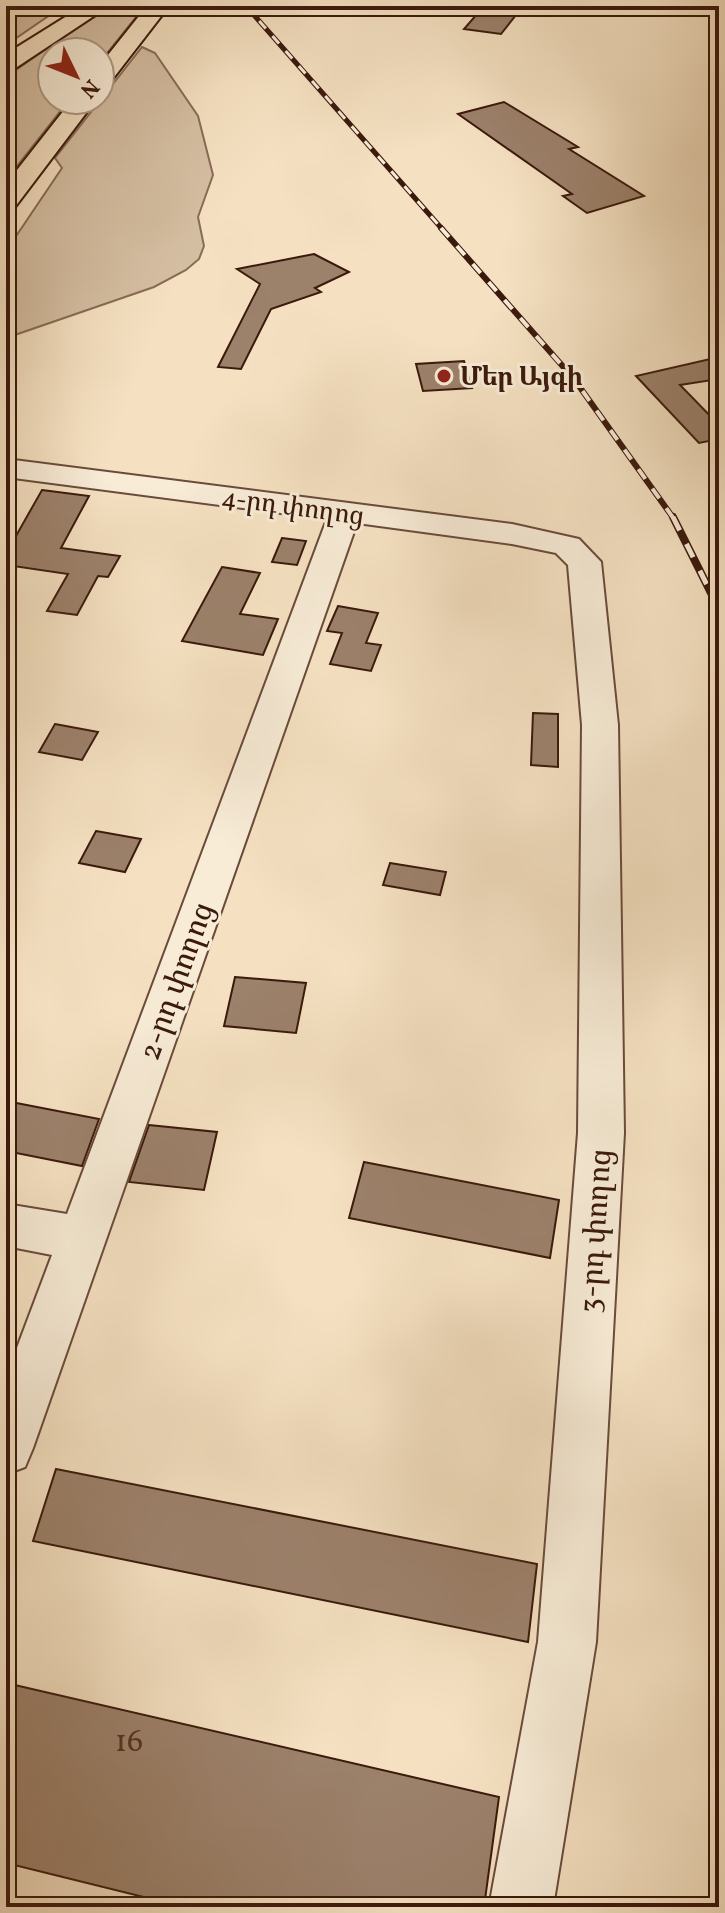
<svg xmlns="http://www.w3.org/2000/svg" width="725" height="1913" viewBox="0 0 725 1913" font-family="Vollkorn,'Noto Serif Armenian',serif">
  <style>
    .green { fill: #d5bfa3; stroke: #886c58; stroke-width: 2 }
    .building { fill: #9c816b; stroke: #3b190c; stroke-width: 2 }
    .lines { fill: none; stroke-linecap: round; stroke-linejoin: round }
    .minor-casing { stroke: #6a4b3a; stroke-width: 4 }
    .major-casing { stroke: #3b190c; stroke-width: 4 }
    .highway-casing { stroke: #3b190c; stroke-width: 4 }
    .minor { fill: #f8ecd7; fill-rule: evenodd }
    .major { fill: #f5e1c2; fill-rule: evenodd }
    .highway { fill: #f5e1c2; fill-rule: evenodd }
    .rail-far2-casing { stroke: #3b190c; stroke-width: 5 }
    .rail-far1-casing { stroke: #3b190c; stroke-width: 6 }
    .rail-casing { stroke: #3b190c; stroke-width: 8 }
    .rail-far2 { stroke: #f8ecd7; stroke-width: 3; stroke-dasharray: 10; stroke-linecap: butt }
    .rail-far1 { stroke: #f8ecd7; stroke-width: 4; stroke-dasharray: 12; stroke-linecap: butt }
    .rail { stroke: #f8ecd7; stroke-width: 5; stroke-dasharray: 15; stroke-linecap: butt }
    .poi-dot { fill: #8f2418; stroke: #f8ecd7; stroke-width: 3 }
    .labels { text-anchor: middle; stroke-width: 6; stroke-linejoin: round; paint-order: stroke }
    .far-poi-label { font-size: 26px; font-weight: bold; fill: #3b190c; stroke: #f8ecd7; text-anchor: start }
    .far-street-label { font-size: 26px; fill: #3b190c; stroke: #f8ecd7 }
    .street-label { font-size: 30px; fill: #3b190c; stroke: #f8ecd7 }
    .near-number-label { font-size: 32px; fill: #533324 }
  </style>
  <rect width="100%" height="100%" fill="#f5e1c2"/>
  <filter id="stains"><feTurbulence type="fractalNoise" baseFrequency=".0025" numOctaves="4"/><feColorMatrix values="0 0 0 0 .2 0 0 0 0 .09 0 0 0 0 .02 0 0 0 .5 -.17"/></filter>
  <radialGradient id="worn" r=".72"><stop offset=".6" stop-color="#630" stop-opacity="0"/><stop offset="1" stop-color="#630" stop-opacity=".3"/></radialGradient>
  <path class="green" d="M6,6h57l-57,39z
    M107,6h38l-45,56v-10h-48v48h17l-63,80v-103z
    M142,47l13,6 43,63 15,59 -15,42 6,29 -5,13 -13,11 -32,17 -148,51v-87l56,-83 -7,-10z"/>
  <path class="building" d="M484,6h39l-22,28 -37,-5z
    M504,102l74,45 -9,2 75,47 -57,17 -24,-17 9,-2 -114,-80z
    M314,254l35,18 -34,16 6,4 -50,17 -30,60 -23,-2 42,-83 -23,-15z
    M719,357v22l-39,6 39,40v14l-20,4 -63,-67z
    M464,361l8,27 -49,3 -7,-27z
    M42,490l47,6 -28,52 59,8 -12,21 -10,-1 -21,39 -30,-4 21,-37 -62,-9v-22h6z
    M282,538l24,3 -9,24 -25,-3z
    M222,567l38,6 -20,41 38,5 -15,36 -81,-14z
    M338,606l40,7 -12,30 15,2 -10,26 -41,-7 12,-31 -15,-2z
    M533,713l25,1v53l-27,-2z
    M55,724l43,8 -16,28 -43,-8z
    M96,831l45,8 -16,33 -46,-9z
    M390,863l56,9 -6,23 -57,-10z
    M235,977l71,6 -10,50 -72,-7z
    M6,1101l93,18 -17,47 -76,-15z
    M149,1125l68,7 -13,58 -75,-8z
    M364,1162l195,38 -9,58 -201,-40z
    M56,1469l481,95 -9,78 -495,-101z
    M6,1683l493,114 -15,110h-300l-178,-44z"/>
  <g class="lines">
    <defs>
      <path id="minor" d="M6,459l506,65 67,15 22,23 17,163 6,408 -28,509 -43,265h-64l49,-265 40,-509 4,-408 -14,-160 -12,-12 -44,-9 -155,-21 -324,925 -8,19 -19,7v-97l46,-122 -46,-9v-42l61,10 260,-695 -321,-42z"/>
      <path id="major" d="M83,6h26l-95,63 -8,2v-17z"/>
      <path id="highway" d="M147,6h22l-61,79 -8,2v-22z
        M72,100h24l-81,107 -9,2v-25z"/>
    </defs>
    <use href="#minor" class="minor-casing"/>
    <use href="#major" class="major-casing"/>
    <use href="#highway" class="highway-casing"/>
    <use href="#minor" class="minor"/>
    <use href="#major" class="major"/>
    <use href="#highway" class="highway"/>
    <defs>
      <path id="rail-far2" d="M246,6l197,224"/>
      <path id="rail-far1" d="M441,228l133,151 100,140"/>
      <path id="rail" d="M673,517l46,92"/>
    </defs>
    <use href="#rail-far2" class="rail-far2-casing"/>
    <use href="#rail-far1" class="rail-far1-casing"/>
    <use href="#rail" class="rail-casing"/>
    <use href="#rail-far2" class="rail-far2"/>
    <use href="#rail-far1" class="rail-far1"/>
    <use href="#rail" class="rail"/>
  </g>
  <circle class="poi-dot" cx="444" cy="376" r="8"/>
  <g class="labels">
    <g class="far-poi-label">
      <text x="460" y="385">Մեր Այգի</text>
    </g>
    <g class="far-street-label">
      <text transform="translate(293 506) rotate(8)" y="9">4-րդ փողոց</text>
    </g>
    <g class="street-label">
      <text transform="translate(176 981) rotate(-70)" y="10">2-րդ փողոց</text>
      <text transform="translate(595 1231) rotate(-86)" y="10">3-րդ փողոց</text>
    </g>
    <g class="near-number-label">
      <text x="129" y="1751">16</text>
    </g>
  </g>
  <rect width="725" height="1913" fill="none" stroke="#f5e1c2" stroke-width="32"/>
  <rect x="8" y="8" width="709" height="1897" fill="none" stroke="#3b190c" stroke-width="4"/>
  <rect x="16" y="16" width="693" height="1881" fill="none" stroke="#3b190c" stroke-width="2"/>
  <g transform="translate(76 76) rotate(133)"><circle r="38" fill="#f8ecd7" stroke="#ac9886" stroke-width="2"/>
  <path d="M0-6L14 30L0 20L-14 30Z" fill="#8f2418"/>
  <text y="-12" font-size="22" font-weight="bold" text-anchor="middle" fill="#3b190c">N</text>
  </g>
  <rect width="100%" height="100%" filter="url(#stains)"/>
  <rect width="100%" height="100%" fill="url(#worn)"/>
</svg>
